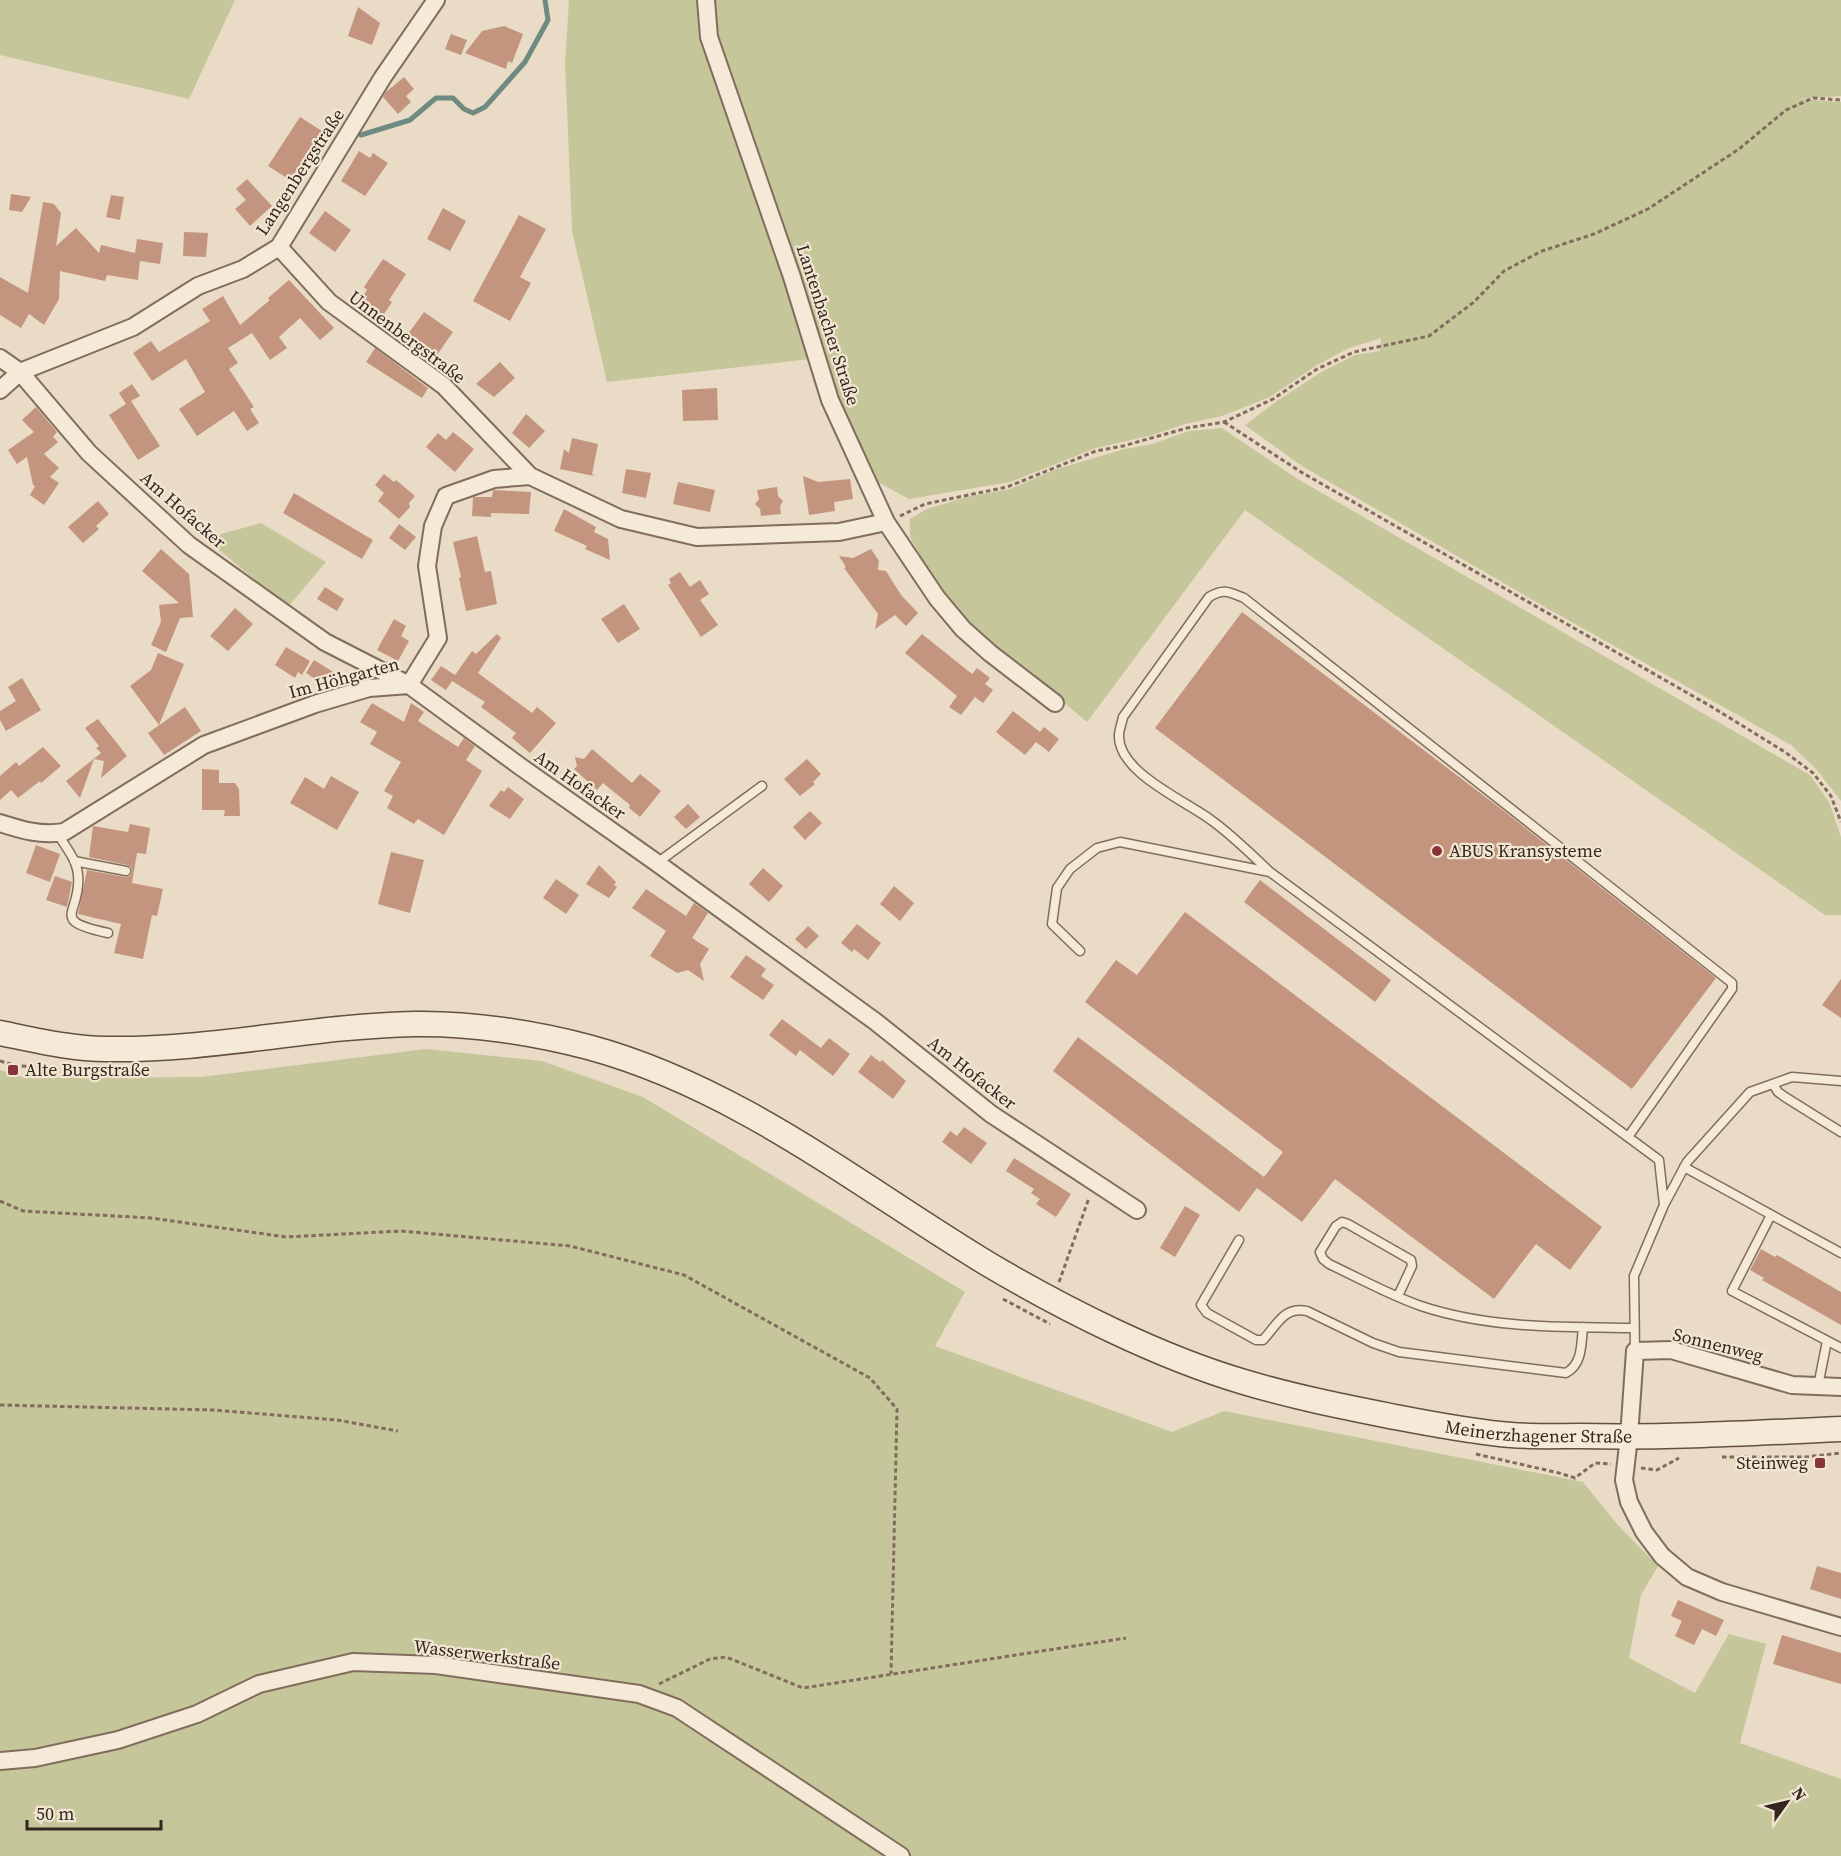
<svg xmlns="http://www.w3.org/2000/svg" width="1841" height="1856" viewBox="0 0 1841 1856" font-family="'Source Serif 4',serif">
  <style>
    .green { fill: #c5c69a }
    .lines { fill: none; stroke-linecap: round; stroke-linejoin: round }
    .stream { stroke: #6e8a81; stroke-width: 5 }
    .building { fill: #c4957e }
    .service-casing { stroke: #826d5d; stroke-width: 11 }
    .minor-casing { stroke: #826d5d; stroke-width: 20 }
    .secondary-casing { stroke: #644f40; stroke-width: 27 }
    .path { stroke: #826d5d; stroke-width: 3; stroke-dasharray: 4.5 3; stroke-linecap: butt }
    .service { stroke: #f5e9d7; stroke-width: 8 }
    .minor { stroke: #f5e9d7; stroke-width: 16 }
    .secondary { stroke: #f5e9d7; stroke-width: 24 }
    .poi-dot { fill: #8b333b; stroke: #f2e6d3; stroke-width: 2 }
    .labels { text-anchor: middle; stroke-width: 4.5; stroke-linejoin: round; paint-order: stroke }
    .street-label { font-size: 18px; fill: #34271f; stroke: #f2e6d3 }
    .poi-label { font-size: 18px; fill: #34271f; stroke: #f2e6d3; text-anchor: start }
  </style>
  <rect width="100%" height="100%" fill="#e9dbc5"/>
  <path class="green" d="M0,0h235l-46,99 -189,-44z
    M569,0h131l110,359 -203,23 -35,-151 -7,-168z
    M713,0h1128v96l-43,3 43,3v699l-25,-32 -25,-24 -248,-139 -241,-140 -57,-41 32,-24 46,-30 32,-16 25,-4 1,-13 -34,11 -30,16 -47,32 -48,19 -37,8 -36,12 -53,12 -86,34 -101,17 -33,-18 -39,-83 -119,-360z
    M1222,428l74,50 514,297 19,27 12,35v78h-16l-580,-405 -158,212 -110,-93 -36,-36 -31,-56v-18l17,-10 40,-12 43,-8 47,-20 68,-20 27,-5 37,-13z
    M261,523l65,39 -38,45 -76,-63 9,-10z
    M426,1049l116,12 101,36 322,195 -30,54 237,86 52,-21 359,71 33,41 42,43 -17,29 -12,63 66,35 34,-59 37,10 -26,99 101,36v77h-1841v-786l26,8 175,-1z"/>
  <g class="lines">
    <path class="stream" d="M361,135l49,-15 26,-22h17l11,11 9,4 12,-6 40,-45 23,-42 -3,-20"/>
  </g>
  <path class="building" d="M358,7l22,16 -8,22 -24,-9z
    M504,26l19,8 -11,29 -4,-2 -2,8 -41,-16 17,-22z
    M451,34l16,6 -6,15 -16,-6z
    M404,77l10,12 -8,7 5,6 -13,12 -15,-17 3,-5z
    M300,117l22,14 -32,49 -22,-14z
    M359,151l11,7 3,-5 15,10 -23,33 -24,-15z
    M247,179l25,27 -22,20 -15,-17 11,-9 -10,-11z
    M11,194l20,3 -9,15 -13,-2z
    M111,195l13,2 -4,23 -14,-3z
    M43,202l11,2 7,9 -5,33 20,-18 23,25 2,-8 34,8 2,-14 26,4 -3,21 -20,-3 -2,19 -31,-5 -2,6 -45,-10 -1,28 -15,26 -15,-11 -8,14 -21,-13v-38l28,16z
    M443,208l23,13 -16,30 -23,-12z
    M325,211l26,19 -16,22 -26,-19z
    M519,215l27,14 -26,48 11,6 -21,38 -37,-20z
    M184,232l24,1 -2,24 -23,-1z
    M383,259l23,15 -17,26 3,2 -10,15 -23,-15 8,-12 -3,-3z
    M289,280l45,48 -14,12 -20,-22 -21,19 8,11 -17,12 -18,-27 -24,15 10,15 -9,6 25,38 -4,2 9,14 -12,8 -13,-20 -37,25 -18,-27 26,-17 -19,-33 -34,22 -19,-28 18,-12 8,11 51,-31 -8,-12 21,-13 17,29 30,-25 -2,-2z
    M424,312l29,20 -16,23 -29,-21z
    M375,348l53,40 -6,10 -56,-36z
    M500,362l15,16 -21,19 -18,-13z
    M132,384l8,12 -9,5 29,45 -22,14 -29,-45 17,-11 -7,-11z
    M717,388l1,32 -35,1 -1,-31z
    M36,407l21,25 -4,5 5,5 -14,12 15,14 -9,9 9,6 -15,22 -14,-10 5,-9 -2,-1 -6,-28 -10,7 -9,-14 26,-18 -12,-12z
    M526,414l19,17 -16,17 -17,-15z
    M453,432l21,17 -19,23 -29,-25 12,-14 8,7z
    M572,438l26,6 -6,30 2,2 -34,-7 4,-20 5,4z
    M626,469l25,4 -5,25 -24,-5z
    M384,474l10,8 2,-2 19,16 -6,7 1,4 -11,12 -21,-18 6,-8 -9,-8z
    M803,476l15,6 32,-3 3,20 -19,3 1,9 -26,4z
    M678,482l37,8 -5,22 -37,-8z
    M777,487l1,9 5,5 -3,5 1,8 -20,2 -1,-7 -5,-5 4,-5 -2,-9z
    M493,490l38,2 -2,22 -38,-1v4l-19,-1 1,-19h19z
    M294,493l79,47 -11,19 -79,-46z
    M98,501l11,13 -13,12 3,3 -16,14 -15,-16z
    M564,509l32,18 -2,5 14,7 2,21 -25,-11 2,-3 -33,-15z
    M399,524l17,13 -11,13 -16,-12z
    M477,536l8,36 6,-1 6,33 -31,7 -7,-33 2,-1 -8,-35z
    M161,549l28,25 4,43 -13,1 -14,34 -15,-7 10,-23 -2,-17 20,-2 -37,-32z
    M871,549l8,12 -1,9 8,1 15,24 17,18 -12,13 -11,-11 -20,14 3,-15 -34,-46 2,-1 -7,-11 14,2z
    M680,572l10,15 10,-7 9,14 -9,6 18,25 -17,12 -33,-52 3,-2 -2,-4z
    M325,587l19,12 -7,12 -20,-12z
    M624,604l16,25 -22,14 -17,-24z
    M235,608l18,16 -25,27 -18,-15z
    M1242,612l258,196 216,170 -84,111 -477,-361z
    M394,619l12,7 -5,10 8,5 -11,20 -21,-11z
    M497,634l4,4 -23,35 54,40 5,-6 19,16 -26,30 -18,-15 4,-5 -35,-26 4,-5 -33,-21 -6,9 -15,-10 10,-14 14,9 17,-24 4,3z
    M922,634l50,40 5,-6 13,10 -5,6 8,6 -10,13 -8,-6 -14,18 -12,-8 8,-11 -52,-43z
    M286,647l24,14 -8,14 -4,-3 -3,6 -20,-13z
    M158,653l26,11 -25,61 -29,-39 21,-16z
    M314,660l21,13 -9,13 -20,-13z
    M22,678l19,32 -35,21 -6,-11v-9l16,-10 -8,-14z
    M372,703l32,19 7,-19 13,9 -6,9 40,26 6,-9 11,8 -9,14 16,11 -38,64 -26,-16 -4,5 -27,-16 6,-12 -9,-5 17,-29 -31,-18 7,-12 -17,-10z
    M185,707l16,24 -37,24 -16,-22z
    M1013,711l27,21 4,-5 15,12 -10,13 -13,-10 -11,13 -29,-23z
    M98,719l29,37 -26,22 3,-17 -10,-2 -14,39 -14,-17 35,-28 -5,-5 3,-2 -14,-18z
    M43,747l18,19 -20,17 -1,-2 -22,17 -7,-8 -11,10v-24l16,-14 3,4z
    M592,749l40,34 8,-9 21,17 -21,26 -11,-9 1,-3 -27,-22 -6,7 -23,-21 3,-3 -2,-9 9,2z
    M807,759l14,15 -8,8 2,2 -15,12 -16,-17z
    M202,769l17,1v13h16l4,6 1,27h-16l1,-6h-23z
    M331,776l28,16 -22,38 -47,-27 15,-26 19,12z
    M508,787l16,12 -14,20 -21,-13 12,-16 3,2z
    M688,804l12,13 -14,12 -12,-12z
    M810,811l12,12 -17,17 -12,-13z
    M130,824l20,4 -4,26 -9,-1 -5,30 31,6 -6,27 -5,-1 -9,44 -29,-6 7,-29 -43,-10 9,-44 38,7 5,-1 2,-4 -1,-5 -4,-2 -38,-8 4,-31 35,6z
    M36,845l24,9 -10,28 -24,-9z
    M391,852l33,8 -14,53 -32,-9z
    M599,865l17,17 -2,3 3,2 -8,11 -23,-14z
    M763,868l20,18 -14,16 -20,-18z
    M55,876l17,6 -5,25 -21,-7z
    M556,879l23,16 -13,19 -23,-16z
    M1260,880l131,100 -16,22 -131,-100z
    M894,886l20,17 -14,18 -20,-17z
    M646,889l40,27 8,-13 14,10 -16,25 17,11 -9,15 4,17 -16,-11 -11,3 -27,-17 16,-25 -34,-23z
    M1185,912l417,315 -32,43 -34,-26 -42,55 -159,-120 -33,43 -45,-34 -18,24 -186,-141 25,-34 186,140 19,-25 -198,-150 31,-42 21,15z
    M857,924l24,19 -13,17 -14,-11 -2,3 -11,-9z
    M808,926l11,10 -13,13 -11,-10z
    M746,955l20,14 -5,7 13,9 -11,15 -33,-23z
    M1841,979v39l-19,-13z
    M782,1019l39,29 8,-10 21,16 -17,22 -33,-26 -4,6 -27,-21z
    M871,1055l9,7 2,-2 24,21 -13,18 -35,-27z
    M964,1127l23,16 -16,21 -29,-22 8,-11 7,5z
    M1014,1158l57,36 -15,23 -20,-13 4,-5 -9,-6 3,-4 -28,-18z
    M1185,1206l15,9 -25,42 -15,-9z
    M1761,1249l14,8 2,-2 64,37v33l-79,-45 2,-2 -14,-8z
    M1817,1566l24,7v26l-31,-10z
    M1678,1600l46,20 -8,16 -14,-7 -8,16 -19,-9 7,-15 -11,-5z
    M1782,1635l59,18v31l-68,-20z"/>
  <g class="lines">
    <defs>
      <path id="service" d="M57,833c8,13 20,27 21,42 4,39 -31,45 30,58
        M74,861l52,10
        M657,863l105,-77
        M1270,872c-19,-18 -38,-37 -59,-52 -25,-19 -94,-48 -92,-85 0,-5 3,-12 4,-18l86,-120c15,-9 20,-5 35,1l488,385v6l-104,148
        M1080,951l-28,-27 5,-36 13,-19 27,-21 23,-6 150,30 389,288 5,45
        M1773,1084l5,8 7,5 56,35
        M1684,1167l157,86
        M1771,1215l-39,76 109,57
        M1239,1240l-38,65 6,8 49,27h7c14,-15 21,-34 44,-29l66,32 26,9 167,21c17,-9 15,-30 17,-46
        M1398,1296l14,-30 -1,-6 -63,-36 -6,-2 -6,4 -16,26 3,7 6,5c30,14 60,31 92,42 69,23 142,21 213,22
        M1635,1351l-1,-75 30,-71 23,-43 63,-70 42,-15 49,4
        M1818,1386l9,-45"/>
      <path id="minor" d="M706,0l3,37 83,240 38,123 56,122 51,76 26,31 27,24 65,50
        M279,247l50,55 115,84 86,90 91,43 76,18 142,-5 47,-10
        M0,358l20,14 69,81 100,92 136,97 84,43 112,82 136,96 219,159 115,92 146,96
        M0,390l20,-18 113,-45 65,-41 45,-17 36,-22 104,-170 53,-77
        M0,823c22,7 41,13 64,9l140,-87 111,-41 54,-16 40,-3 29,-47 -11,-72 6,-40 13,-30 48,-17 36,-3
        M1841,1387l-49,-2 -121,-35 -36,1 -6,86 -5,43 5,22 15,30 18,24 25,21 35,15 119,35
        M0,1761l35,-3 83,-18 79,-26 62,-30 94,-22 83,3 203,29 38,14 224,148"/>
      <g id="secondary">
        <path id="s1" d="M0,1033c35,7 70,16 106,16 104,2 205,-23 309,-25 56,-1 120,9 173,23 149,40 271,139 400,217 76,45 171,93 256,118 50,15 101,25 151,35 38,7 77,15 116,18 22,2 45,1 68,1 87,2 175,-3 262,-7"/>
      </g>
    </defs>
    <use href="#service" class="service-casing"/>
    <use href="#minor" class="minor-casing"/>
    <use href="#secondary" class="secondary-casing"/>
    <path class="path" d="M1224,422l77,50 411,235 73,45 28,21 18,23 10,26
      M900,516l25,-12 82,-17 89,-36 27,-5 64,-18 37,-6 49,-23 44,-30 37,-17 75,-16 45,-34 30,-31 38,-20 52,-17 54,-25 91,-60 47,-39 27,-12 28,2
      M0,1061l18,5 40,1
      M0,1201l23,10 128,7 135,19 115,-6 169,15 114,29 186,103 27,31 -6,265
      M1059,1282l30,-84
      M1003,1299l47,25
      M0,1405l213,5 124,10 61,11
      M1476,1454l83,19 16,5 20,-15 16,1
      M1722,1457h84l35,-4
      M1641,1468l16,2 22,-12
      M659,1684l51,-25 16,-2 77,31 323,-50"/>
    <use href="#service" class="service"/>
    <use href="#minor" class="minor"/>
    <use href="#secondary" class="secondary"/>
  </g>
  <g class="poi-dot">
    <circle cx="1437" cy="851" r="6"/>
    <rect x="7" y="1064" width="12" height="12" rx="3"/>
    <rect x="1814" y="1457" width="12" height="12" rx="3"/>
  </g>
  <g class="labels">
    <g class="street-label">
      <text transform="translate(300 172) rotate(-57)" y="6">Langenbergstraße</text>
      <text transform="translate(828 325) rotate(72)" y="6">Lantenbacher Straße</text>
      <text transform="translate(407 337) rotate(37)" y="6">Unnenbergstraße</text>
      <text transform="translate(183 510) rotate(41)" y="6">Am Hofacker</text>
      <text transform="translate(344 678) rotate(-15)" y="6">Im Höhgarten</text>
      <text transform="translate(580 785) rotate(35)" y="6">Am Hofacker</text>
      <text transform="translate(972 1073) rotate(38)" y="6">Am Hofacker</text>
      <text transform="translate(1718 1345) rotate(14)" y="6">Sonnenweg</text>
      <text dy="6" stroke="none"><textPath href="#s1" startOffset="1632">Meinerzhagener Straße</textPath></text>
      <text transform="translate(487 1655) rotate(7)" y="6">Wasserwerkstraße</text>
    </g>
    <g class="poi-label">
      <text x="1449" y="857">ABUS Kransysteme</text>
      <text x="25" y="1076">Alte Burgstraße</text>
      <text x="1808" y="1469" text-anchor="end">Steinweg</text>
    </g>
  </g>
  <g transform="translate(1787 1802) rotate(56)" stroke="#f2e6d3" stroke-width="4.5" paint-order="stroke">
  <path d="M0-4.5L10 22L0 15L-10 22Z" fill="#34271f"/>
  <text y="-9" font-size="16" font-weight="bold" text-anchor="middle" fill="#34271f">N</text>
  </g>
  <path d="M27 1820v9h134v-9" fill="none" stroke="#34271f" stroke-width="3"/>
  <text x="36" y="1820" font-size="18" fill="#34271f" stroke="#f2e6d3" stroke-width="4.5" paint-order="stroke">50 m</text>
</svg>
